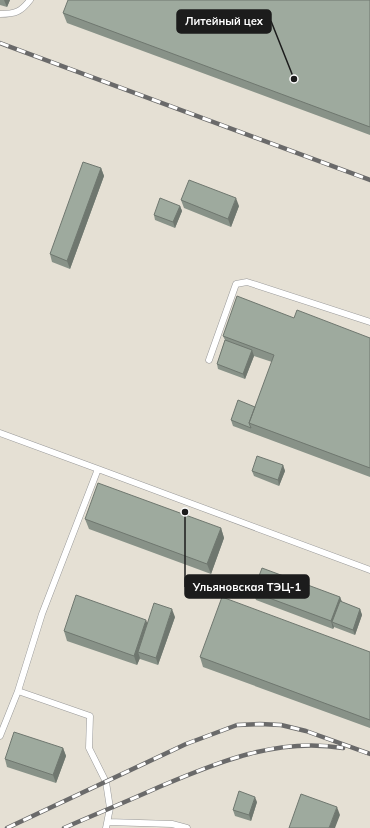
<svg xmlns="http://www.w3.org/2000/svg" width="370" height="828" viewBox="0 0 370 828" font-family="Mulish,sans-serif">
  <style>
    .industrial { fill: #e5e0d4 }
    .lines { fill: none; stroke-linecap: round; stroke-linejoin: round }
    .lane-casing { stroke: #999; stroke-width: 7 }
    .lane { stroke: #fff; stroke-width: 6 }
    .rail-casing { stroke: #6a6a6a; stroke-width: 4.5 }
    .rail { stroke: #fff; stroke-width: 3; stroke-dasharray: 9; stroke-linecap: butt }
    .wall { fill: #889288 }
    .shaded-wall { fill: #6f776f }
    .building { fill: #9eaa9e; stroke: #6f776f }
    .leader { fill: none; stroke: #1c1c1c; stroke-width: 1.5 }
    .callout-dot { fill: #1c1c1c; stroke: #fff; stroke-width: 1.5 }
    .callout { fill: #1c1c1c; stroke: #1c1c1c; stroke-width: 1.5 }
    .callout-label { font-size: 11px; text-anchor: middle; font-weight: bold; fill: #fff }
  </style>
  <rect width="100%" height="100%" fill="#e2ece4"/>
  <path class="industrial" d="M0,0h370v828h-370z"/>
  <g class="lines">
    <defs>
      <path id="lane" d="M0,14c15,0 21,-2 30,-14
        M209,360l27,-76 11,-2 123,40
        M0,433l98,36 -56,145 -24,77 72,25 -1,32 17,34 4,26 -4,20
        M98,469l272,101
        M0,736l18,-45
        M108,822l64,2 15,4"/>
    </defs>
    <use href="#lane" class="lane-casing"/>
    <use href="#lane" class="lane"/>
    <defs>
      <path id="rail" d="M0,43l370,137
        M7,828l179,-84 51,-19 23,-1 21,1 25,6 64,23
        M64,828c32,-14 64,-27 95,-41 59,-25 119,-50 184,-39"/>
    </defs>
    <use href="#rail" class="rail-casing"/>
    <use href="#rail" class="rail"/>
  </g>
  <path class="wall" d="M0,0h10l-3,7 -7,-2z
    M370,0v135l-303,-112 -4,-10z
    M101,168l3,8 -34,93 -18,-7 -2,-8z
    M181,200l58,6 -8,21 -47,-19z
    M180,206l2,5 -7,17 -20,-8 -1,-5z
    M294,318l76,20v139l-137,-51 -2,-6 24,-13 17,-45 -18,-6 -9,23 -27,-10 -1,-5 8,-24 -2,-4z
    M283,465l2,6 -6,15 -25,-10 -2,-5z
    M85,519l136,9 3,10 -13,36 -122,-45z
    M253,592l87,5 2,5 18,7 2,6 -7,20 -21,-8 -1,2 -77,-29z
    M175,617l-17,48 -18,-6v-1l-3,7 -70,-24 -3,-10 84,-8z
    M370,652v76l-167,-61 -3,-10z
    M63,748l3,8 -10,27 -49,-16 -2,-8z
    M257,802l-6,19 -16,-5 -2,-6z"/>
  <path class="shaded-wall" d="M4,0h6l-3,7z
    M101,168l3,8 -34,93 -3,-8z
    M236,198l3,8 -8,21 -3,-8z
    M180,206l2,5 -7,17 -2,-6z
    M252,350l2,6 -9,23 -2,-5z
    M283,465l2,6 -6,15 -1,-6z
    M221,528l3,10 -13,36 -4,-10z
    M340,597l3,8 -11,17 2,5 -1,2 -2,-8z
    M172,609l3,8 -17,48 -2,-7z
    M360,609l2,6 -7,20 -2,-5z
    M146,620l4,9 -12,23 2,6 -3,7 -3,-9z
    M63,748l3,8 -10,27 -3,-8z
    M255,797l2,5 -6,19 -2,-6z
    M337,807l3,8 -5,13h-6z"/>
  <path class="building" d="M68,0h302v127l-307,-114z
    M83,162l18,6 -34,93 -17,-7z
    M189,180l47,18 -8,21 -47,-19z
    M160,198l20,8 -7,16 -19,-7z
    M237,296l57,22 3,-8 73,28v130l-121,-45 25,-68 -51,-19z
    M225,340l27,10 -9,24 -26,-10z
    M238,400l17,7 -6,16 2,5 -20,-8z
    M257,456l26,9 -5,15 -26,-9z
    M98,483l123,45 -14,36 -122,-45z
    M262,568l78,29 -9,24 -78,-29z
    M76,595l70,25 -12,36 -70,-25z
    M222,597l148,55v68l-170,-63z
    M340,601l20,8 -7,21 -21,-8z
    M154,603l18,6 -16,49 -18,-6z
    M14,732l49,16 -10,27 -48,-16z
    M239,791l16,6 -6,18 -16,-5z
    M301,794l36,13 -8,21h-40z"/>
  <path class="leader" d="M294 79L271 21M185 512L185 587"/>
  <g class="callout-dot">
    <circle cx="294" cy="79" r="4"/>
    <circle cx="185" cy="512" r="4"/>
  </g>
  <g class="callout">
    <rect x="177" y="10" width="94" height="23" rx="4"/>
    <rect x="185" y="575" width="124" height="23" rx="4"/>
  </g>
  <g class="callout-label">
    <text x="224" y="25">Литейный цех</text>
    <text x="247" y="591">Ульяновская ТЭЦ-1</text>
  </g>
</svg>
